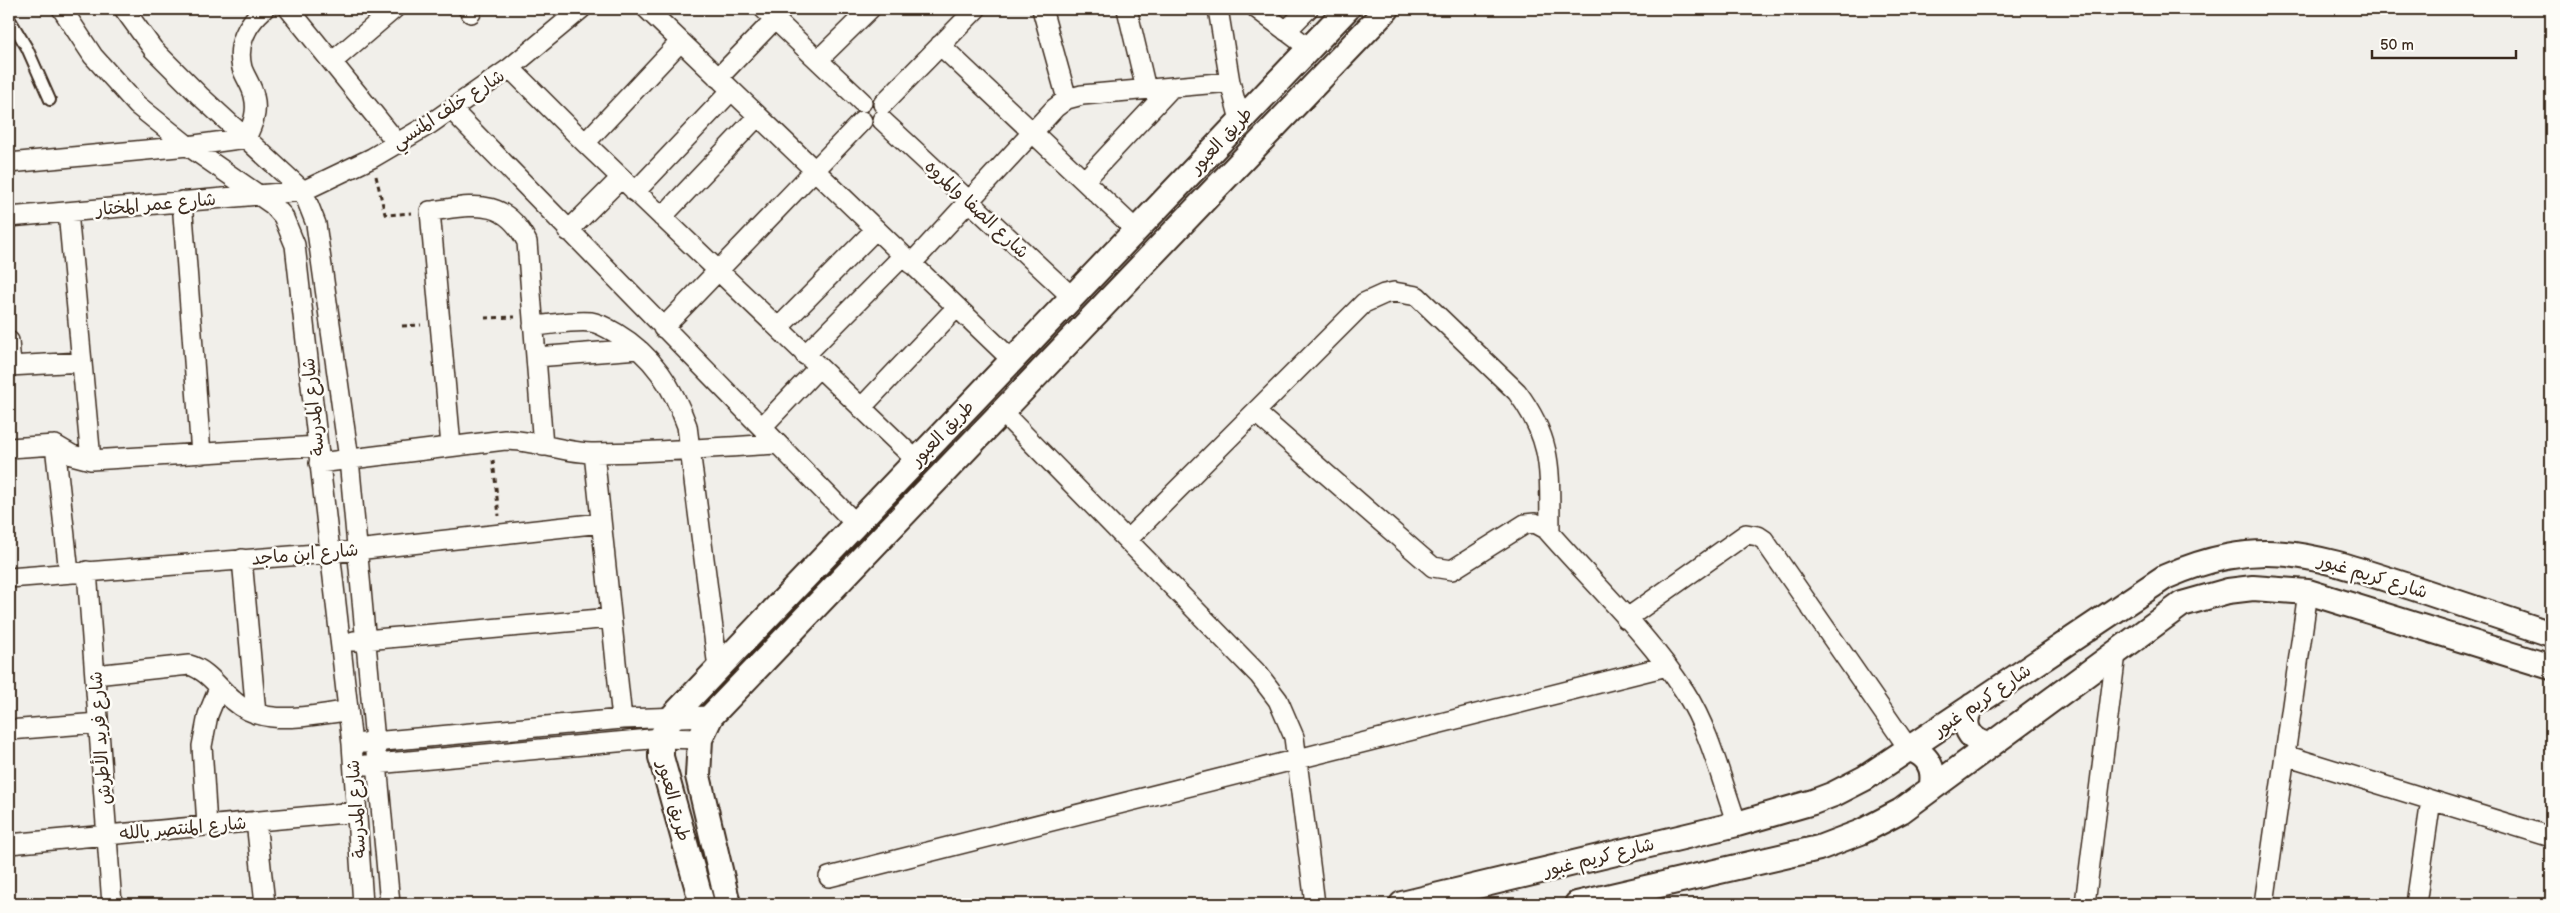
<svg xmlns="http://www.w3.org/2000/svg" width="2560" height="913" viewBox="0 0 2560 913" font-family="'Balsamiq Sans','Playpen Sans Arabic',sans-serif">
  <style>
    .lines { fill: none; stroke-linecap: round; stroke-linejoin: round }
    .service-casing { stroke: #3b2a1e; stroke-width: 14 }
    .minor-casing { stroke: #3b2a1e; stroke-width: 22 }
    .tertiary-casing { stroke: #3b2a1e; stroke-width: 28 }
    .path { stroke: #3b2a1e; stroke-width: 3; stroke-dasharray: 5 4; stroke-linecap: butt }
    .service { stroke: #fdfcf7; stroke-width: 10 }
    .minor { stroke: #fdfcf7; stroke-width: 19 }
    .tertiary { stroke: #fdfcf7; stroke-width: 24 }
    .labels { text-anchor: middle; stroke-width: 5; stroke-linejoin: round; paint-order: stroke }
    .street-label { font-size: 18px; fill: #3b2a1e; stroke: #fdfcf7 }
  </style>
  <rect width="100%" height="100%" fill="#f1efea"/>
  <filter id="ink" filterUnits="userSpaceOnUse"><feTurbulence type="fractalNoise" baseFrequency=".02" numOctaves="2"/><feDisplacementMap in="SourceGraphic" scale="10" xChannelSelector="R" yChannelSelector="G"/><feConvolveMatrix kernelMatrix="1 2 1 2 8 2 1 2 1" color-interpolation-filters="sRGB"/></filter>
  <g filter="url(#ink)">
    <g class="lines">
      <defs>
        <path id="service" d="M9,18l18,30 23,52"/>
        <path id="minor" d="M62,9l31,47 44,49 51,41 85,59 10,11 12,29 57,499 11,160
          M124,9l29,40 47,47 103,95 13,33 33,235 41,445
          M289,9l109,135
          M468,9l3,4
          M647,9l365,351
          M764,9l98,93
          M1042,9l25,90
          M1127,9l19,80
          M1218,9l12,73 10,38
          M1257,9l52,39
          M1286,31l22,-22
          M940,45l196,185
          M818,60l52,-51
          M332,62l62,-53
          M510,68l75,75 331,317
          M718,78l57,-59
          M883,104l93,-95
          M451,109l404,414
          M882,120l190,177
          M585,143l95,-101
          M9,163l179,-17 58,-8c7,-14 12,-26 8,-42 -2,-10 -9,-19 -12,-28 -6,-24 5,-44 22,-59
          M1084,181l88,-94
          M635,192l96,-101
          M182,201l19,253
          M68,212l23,248
          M9,217l294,-26 69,-33 58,-34 80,-56 71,-59
          M662,217l96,-101
          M568,231l53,-53
          M911,264l144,-156 12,-9 15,-4 148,-13
          M533,326c18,-1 40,-6 58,-4 8,1 18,7 25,11 37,22 57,54 71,93l31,242
          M663,328l199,-207
          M778,328l98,-99
          M9,341l2,25
          M805,355l98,-99
          M536,357l102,-8
          M9,366l73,-4
          M861,408l96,-101
          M1002,412l257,263 19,25 16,37 21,167
          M1255,412l178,155 19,3 73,-46 10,-1 11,6c45,52 102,105 139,163 25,39 36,88 52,132
          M762,427l57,-60
          M55,445l14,128
          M451,446l-21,-235c43,-5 74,-15 97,31l16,204
          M9,448l46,-3 17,10 19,5 227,-14
          M594,453l28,266
          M319,463l186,-23c30,0 59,13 90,13 61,0 123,-6 183,-9
          M1127,540l237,-237 20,-9 10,-2 23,4 100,96c38,51 32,81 33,141
          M242,559l14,155
          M87,571l25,333
          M9,578l320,-25 272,-30
          M1626,619l120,-85 12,2 6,4 145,209
          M354,641l257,-23
          M95,675l94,-10c19,5 30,24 45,36 30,27 76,14 112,10
          M9,730l89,-7
          M363,743l259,-24 89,-3
          M2285,755l266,82
          M365,765l296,-27 39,1
          M256,821l9,83
          M207,826l-5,-80 6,-31 11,-27
          M9,844l347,-32
          M829,877l838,-211
          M2085,904l31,-251
          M2264,904l44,-312
          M2416,904l15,-104"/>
        <path id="tertiary" d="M1972,706c-13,18 -2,37 19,39
          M1909,749c19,5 27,20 22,40
          M702,904l-41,-147v-19l11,-21 675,-708
          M728,904l-30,-128 2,-37 11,-23 676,-707
          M1402,904l335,-80 76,-22 21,-8 31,-16 300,-201c98,-43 150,-21 246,10 47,16 93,31 140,47
          M1577,904l242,-56 42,-16 40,-21 281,-207 46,-13 25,-3 55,4 243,75"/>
      </defs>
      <use href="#service" class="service-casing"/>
      <use href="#minor" class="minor-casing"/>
      <use href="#tertiary" class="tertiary-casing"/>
      <path class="path" d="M376,176l9,38 3,1 24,-2
        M485,318l30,-1
        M402,326l19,-1
        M493,460l6,56"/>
      <use href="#service" class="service"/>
      <use href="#minor" class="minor"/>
      <use href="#tertiary" class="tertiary"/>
    </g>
  </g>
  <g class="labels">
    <g class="street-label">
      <text transform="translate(448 109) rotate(-33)" y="6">شارع خلف المنسي</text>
      <text transform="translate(1221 140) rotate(-47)" y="6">طريق العبور</text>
      <text transform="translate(156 204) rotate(-5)" y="6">شارع عمر المختار</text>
      <text transform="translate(977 209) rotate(43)" y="6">شارع الصفا والمروه</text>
      <text transform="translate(313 407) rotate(-96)" y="6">شارع المدرسة</text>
      <text transform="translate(942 433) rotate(-46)" y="6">طريق العبور</text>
      <text transform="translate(305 554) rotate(-5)" y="6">شارع ابن ماجد</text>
      <text transform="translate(2373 576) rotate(17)" y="6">شارع كريم غبور</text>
      <text transform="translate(1982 700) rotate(-34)" y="6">شارع كريم غبور</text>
      <text transform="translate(100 738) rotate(-94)" y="6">شارع فريد الأطرش</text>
      <text transform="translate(674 801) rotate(75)" y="6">طريق العبور</text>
      <text transform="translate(356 809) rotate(-94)" y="6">شارع المدرسة</text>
      <text transform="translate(183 828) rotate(-5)" y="6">شارع المنتصر بالله</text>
      <text transform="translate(1599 857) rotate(-14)" y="6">شارع كريم غبور</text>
    </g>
  </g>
  <rect width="2560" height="913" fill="none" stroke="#fdfcf7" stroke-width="30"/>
  <rect x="15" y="15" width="2530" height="883" fill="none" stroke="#3b2a1e" stroke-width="2" filter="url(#ink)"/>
  <path d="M2372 50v8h144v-8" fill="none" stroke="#3b2a1e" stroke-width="2.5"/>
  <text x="2380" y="50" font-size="15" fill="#3b2a1e" stroke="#fdfcf7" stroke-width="4" paint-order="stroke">50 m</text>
</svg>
